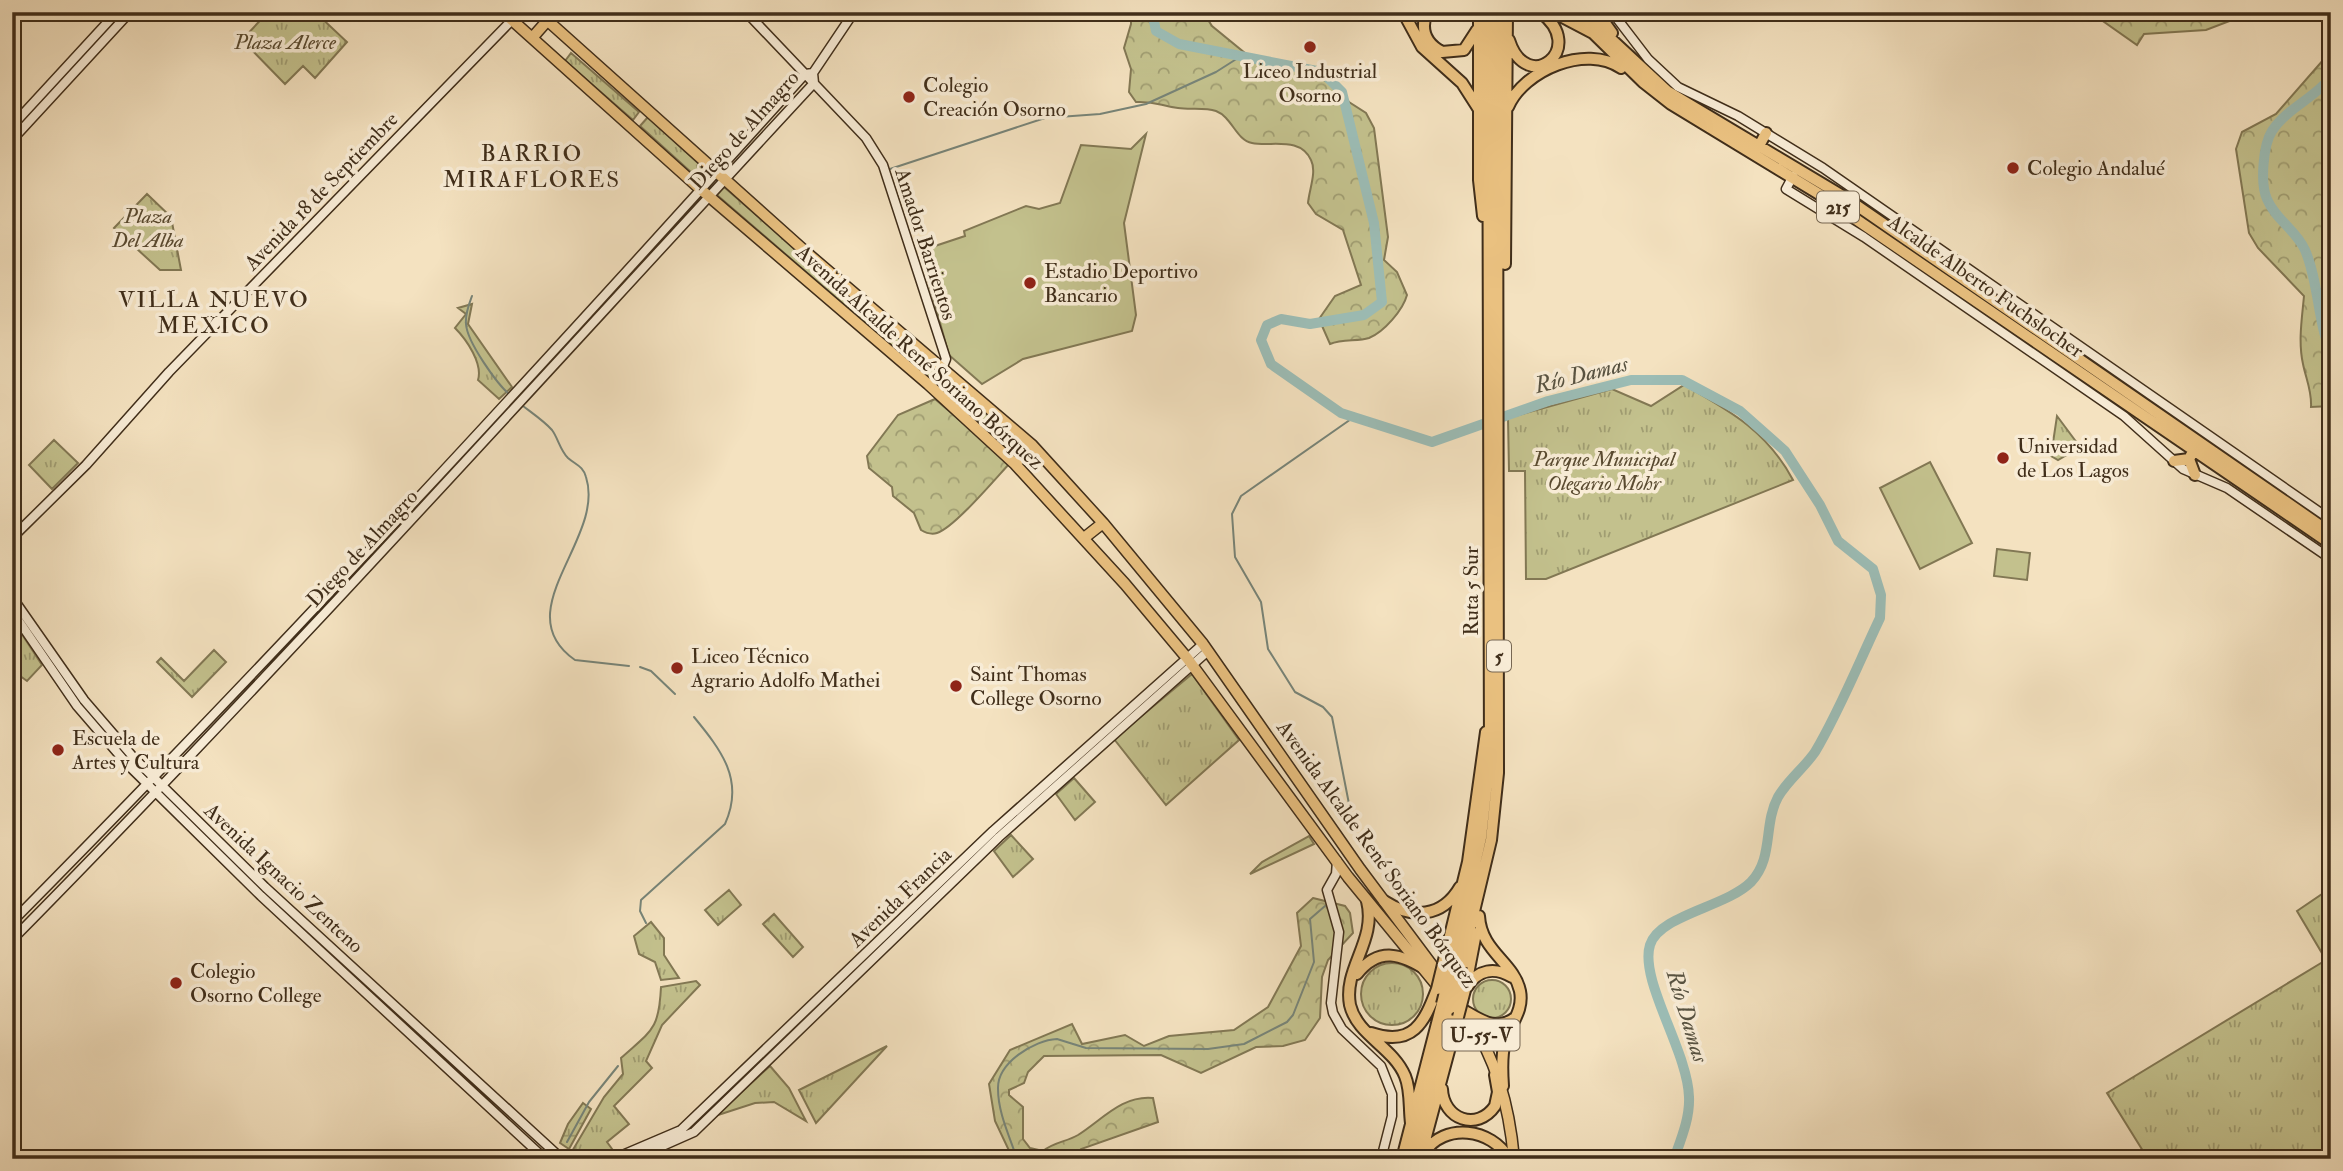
<svg xmlns="http://www.w3.org/2000/svg" width="2343" height="1171" viewBox="0 0 2343 1171" font-family="'IM FELL Double Pica',serif">
  <style>
    .grass { fill: url(#grass-tufts); stroke: #827854; stroke-width: 2 }
    .forest { fill: url(#forest-crowns); stroke: #827854; stroke-width: 2 }
    .wetland { fill: url(#wetland-marsh); stroke: #827854; stroke-width: 2 }
    .garden { fill: #c3c18d; stroke: #827854; stroke-width: 2 }
    .lines { fill: none; stroke-linecap: round; stroke-linejoin: round }
    .stream { stroke: #778478; stroke-width: 2 }
    .river { stroke: #9cbdb6; stroke-width: 10 }
    .secondary-casing { stroke: #402e1a; stroke-width: 11 }
    .primary-casing { stroke: #402e1a; stroke-width: 13 }
    .highway-casing { stroke: #402e1a; stroke-width: 14 }
    .secondary { stroke: #f8ecd6; stroke-width: 8 }
    .primary { stroke: #eac180; stroke-width: 10 }
    .highway { stroke: #eac180; stroke-width: 10 }
    .highway-bridge-casing { stroke: #402e1a; stroke-width: 14; stroke-linecap: butt }
    .highway-bridge { stroke: #eac180; stroke-width: 10 }
    .poi-dot { fill: #8f2418; stroke: #f8ecd6; stroke-width: 2.5 }
    .labels { text-anchor: middle; stroke-width: 7; stroke-linejoin: round; paint-order: stroke }
    .shield { fill: #f8ecd6; stroke: #776752; stroke-width: 2 }
    .shield-label { font-size: 19px; font-weight: bold; fill: #402e1a }
    .park-label { font-size: 21px; font-style: italic; fill: #5a4b31; stroke: #f8ecd6 }
    .poi-label { font-size: 21px; fill: #402e1a; stroke: #f8ecd6; text-anchor: start }
    .street-label { font-size: 21px; fill: #402e1a; stroke: #f8ecd6 }
    .neighbourhood-label { font-size: 23px; letter-spacing: 2px; fill: #402e1a; stroke: #f8ecd6 }
    .water-label { font-size: 23px; font-style: italic; fill: #575241; stroke: #f8ecd6 }
  </style>
  <defs>
    <pattern id="grass-tufts" width="24" height="20" patternUnits="userSpaceOnUse" patternTransform="scale(1.75)"><rect width="24" height="20" fill="#c3c18d"/><path d="M3 7l-1-3M5 7V3M7 7l1-3M15 17l-1-3M17 17v-4M19 17l1-3" fill="none" stroke="#a09d72"/></pattern>
    <pattern id="forest-crowns" width="20" height="18" patternUnits="userSpaceOnUse" patternTransform="scale(1.75)"><rect width="20" height="18" fill="#c3c18d"/><path d="M2 6a3 3 0 1 1 6 0M12 15a3 3 0 1 1 6 0" fill="none" stroke="#a09d72"/></pattern>
    <pattern id="wetland-marsh" width="20" height="14" patternUnits="userSpaceOnUse" patternTransform="scale(1.75)"><rect width="20" height="14" fill="#c3c18d"/><path d="M1 5h8M5 5V1M11 12h8M15 12V8" fill="none" stroke="#a09d72"/></pattern>
  </defs>
  <rect width="100%" height="100%" fill="#f4e2c0"/>
  <filter id="stains"><feTurbulence type="fractalNoise" baseFrequency=".00286" numOctaves="4"/><feColorMatrix values="0 0 0 0 .2 0 0 0 0 .09 0 0 0 0 .02 0 0 0 .5 -.17"/></filter>
  <radialGradient id="worn" r=".72"><stop offset=".6" stop-color="#630" stop-opacity="0"/><stop offset="1" stop-color="#630" stop-opacity=".3"/></radialGradient>
  <path class="grass" d="M268,12h47l32,30 -32,36 -12,-12 -18,18 -43,-44z
    M571,53l68,59 -6,8 -68,-59z
    M648,117l62,57 -7,9 -63,-57z
    M724,187l299,259 -6,8 -300,-259z
    M147,194l24,23 10,53h-21l-46,-42z
    M472,304l-4,20 44,63 -13,12 -21,-19c5,-16 -11,-40 -23,-52l11,-14 -8,-6z
    M600,305l4,3 -183,196 -2,-2z
    M1684,385c46,26 83,46 109,95l-247,99h-20l-1,-108h-16l-1,-53 104,-29 39,17z
    M2057,416l23,31 -22,13 -7,-4z
    M54,440l24,23 -26,26 -23,-24z
    M12,619l30,46 -15,16 -15,-11z
    M214,650l12,12 -34,35 -35,-35 4,-4 23,23z
    M1192,674l47,66 -73,65 -52,-66z
    M1074,778l21,24 -20,18 -19,-26z
    M1011,835l22,24 -20,18 -19,-26z
    M1309,836l5,8 -64,30 12,-12z
    M2331,888v271h-183l-41,-66 219,-133 -29,-49z
    M729,890l12,15 -23,20 -13,-15z
    M774,914l29,33 -10,10 -30,-33z
    M651,922l13,16v17l15,23 -18,2 -6,-18 -16,-8 -5,-18z
    M1361 994a31 31 0 1 1 62 0a31 31 0 1 1-62 0Z
    M1473 999a19 19 0 1 1 38 0a19 19 0 1 1-38 0Z
    M696,981l4,4 -38,40 -16,36 6,7 -38,38 15,18 -22,18 8,11 -15,6h-23l-6,-6 33,-56 19,-23 -2,-16c31,-28 38,-28 40,-71z
    M887,1046l-71,77 -17,-33z
    M770,1066l19,22 17,33 -32,-19 -19,1 -40,13z"/>
  <path class="forest" d="M1131,12h72l9,14 44,36 42,5 36,18 15,17 17,11 8,15 14,109 -4,23 13,12 10,23c-4,15 -23,37 -38,43 -12,4 -26,0 -39,6l-11,-25 16,-23 26,-11 -18,-55 -27,-16 -8,-11c1,-13 9,-31 3,-43 -11,-24 -40,-13 -59,-17 -16,-3 -20,-26 -36,-32 -12,-4 -26,-1 -38,-3 -18,-2 -21,-7 -42,-6l-7,-10 2,-23 -7,-21 7,-24z
    M2090,12h163l-47,18 -62,4 -7,11z
    M2331,51v207l-5,4 -1,21 6,4v119l-20,1c1,-16 -5,-28 -8,-43 -5,-22 -1,-46 1,-68l-46,-48 -9,-15 -13,-84 6,-17 34,-18z
    M935,399l75,64c-14,15 -56,65 -73,70 -6,2 -11,0 -16,-3l-7,-17 -21,-17 -1,-9 -23,-19 -2,-12 31,-41z
    M1313,898l32,8 5,7 3,20 -25,27 -6,17 -2,41 -15,22 -22,6 -27,1 -55,26 -40,-18 -117,1 -16,16 -4,11 -15,7v5l14,12v32l7,9 13,3c11,-9 23,-9 35,-16 24,-15 44,-40 75,-37l5,24 -77,27 -9,10h-59l-18,-38 -6,-37 21,-34 62,-26 10,20 43,-9 19,11 25,-10 65,-6 34,-23 33,-61 -4,-33z"/>
  <path class="wetland" d="M583,1103l8,6 -22,40 -9,-6 8,-19z"/>
  <path class="garden" d="M1146,134l-22,89 12,92 -4,16 -109,28 -41,25 -33,-29 -29,-104 45,-15 -1,-5 62,-25 13,3 21,-6 21,-58 50,4z
    M1930,462l42,81 -52,26 -40,-81z
    M1997,549l33,4 -3,27 -33,-4z"/>
  <g class="lines">
    <path class="stream" d="M890,169l155,-51 55,-4 46,-10 70,-32 22,-14
      M472,296c-3,8 -7,18 -6,28 1,18 31,60 44,71
      M523,406c9,7 21,15 29,24 6,8 8,20 16,28 8,7 15,8 18,19 20,62 -81,134 -11,183l54,6
      M640,667l11,4 24,23
      M1350,809l-18,-92 -9,-10 -28,-15 -27,-43 -7,-47 -26,-45 -3,-43 9,-18 113,-79
      M646,923l-6,-12 1,-11 84,-76c20,-44 -4,-74 -31,-107
      M567,1142l22,-40 29,-36
      M1017,1159c-7,-22 -19,-46 -19,-70 -1,-26 36,-49 59,-50l29,9 122,1 36,-5 43,-22 6,-7 21,-53 -4,-43 15,-13"/>
    <path class="river" d="M1152,12l4,19 23,13 143,28 20,20 32,131 8,79 -18,13 -54,9 -29,-5 -14,6 -6,15 10,24 70,49 91,29 116,-41 83,-21h51l58,31 45,40 35,54 18,36 35,28 8,26 -1,23c-21,44 -40,92 -65,134 -11,16 -28,29 -37,45 -15,28 -4,61 -27,85 -25,25 -92,33 -101,63 -11,35 38,107 39,152 1,21 -8,42 -15,62
      M2153,12l8,4 24,-4
      M2331,77c-16,21 -44,31 -59,54 -9,14 -12,53 -5,68 8,20 29,31 38,51 14,33 12,70 26,103"/>
    <defs>
      <path id="secondary" d="M746,12l120,126 17,27 63,194 -4,10
        M1612,12l36,47 30,28 60,29 85,52 508,352
        M813,73l41,-61
        M12,126l105,-114
        M12,140l118,-128
        M1793,176l-7,13 78,48 260,179 59,53 44,19 104,71
        M12,538l74,-73 83,-93 343,-352
        M12,597l72,103 50,58 131,129 297,272
        M12,611l65,95 51,59 133,131 284,263
        M1337,861l-1,13 -9,16 12,42 -8,71 2,10 9,16 39,37 11,28v22l-11,43
        M12,922c272,-275 534,-560 793,-848l8,-1
        M12,940c275,-279 536,-570 802,-857l-1,-10
        M613,1159l68,-29 312,-299 210,-187
        M633,1159l61,-27 305,-295 209,-186"/>
      <path id="primary" d="M503,12l195,175 230,197 87,80 110,120 62,74 161,219 92,112
        M538,12l269,241 225,192 71,78 100,121 157,225 83,111
        M532,38l15,-17
        M1015,464l17,-19
        M1084,538l19,-15
        M1466,1012c30,48 43,91 48,147"/>
      <path id="highway" d="M1403,12l19,35 40,36 16,25
        M1427,12c-7,17 -2,31 15,40l22,-2 13,-20
        M1479,12v168l4,36
        M1553,12l40,21 50,49 28,22 148,90 512,350
        M1574,12l25,16 68,63 179,107 485,335
        M1597,12l15,21
        M1509,40c18,57 80,8 31,-28
        M1508,107c16,-37 78,-63 113,-39
        M1759,146l7,-13
        M1505,264l2,-252
        M2189,459l6,16
        M2174,461l15,-2 6,-11
        M1367,901c10,40 -24,67 -17,104 7,30 43,42 55,71 6,14 4,32 6,47
        M1384,901c28,18 58,17 76,-14
        M1479,916c2,36 35,46 41,75 4,20 -10,33 -15,51 -4,14 -3,30 -2,44
        M1446,952l22,-90 18,-130
        M1452,964l29,-126 9,-84 -2,-742
        M1461,966l30,-126 7,-67 -1,-761
        M1357,974c22,-28 45,-20 71,-3
        M1467,987c11,-18 28,-20 45,-10
        M1465,990l11,-57
        M1465,1011c17,10 33,21 51,6
        M1371,1033c42,14 53,-10 66,-44
        M1442,1089c1,30 35,43 53,17l3,-14 -3,-17
        M1424,1153c20,-31 68,-25 85,6
        M1402,1159l40,-155
        M1412,1159l39,-151
        M1420,1159l38,-142"/>
    </defs>
    <use href="#secondary" class="secondary-casing"/>
    <use href="#primary" class="primary-casing"/>
    <use href="#highway" class="highway-casing"/>
    <use href="#secondary" class="secondary"/>
    <use href="#primary" class="primary"/>
    <use href="#highway" class="highway"/>
    <defs>
      <path id="highway-bridge" d="M1437,989l9,-37
        M1442,1004l10,-40
        M1451,1008l10,-42
        M1458,1017l7,-27"/>
    </defs>
    <use href="#highway-bridge" class="highway-bridge-casing"/>
    <use href="#highway-bridge" class="highway-bridge"/>
  </g>
  <g class="poi-dot">
    <circle cx="1310" cy="47" r="7"/>
    <circle cx="909" cy="97" r="7"/>
    <circle cx="2013" cy="168" r="7"/>
    <circle cx="1030" cy="283" r="7"/>
    <circle cx="2003" cy="458" r="7"/>
    <circle cx="677" cy="668" r="7"/>
    <circle cx="956" cy="686" r="7"/>
    <circle cx="58" cy="750" r="7"/>
    <circle cx="176" cy="983" r="7"/>
  </g>
  <g class="labels">
    <g class="shield">
      <rect x="1817" y="191.5" width="42" height="31" rx="5"/>
      <rect x="1487" y="640.5" width="24" height="31" rx="5"/>
      <rect x="1442.5" y="1019.5" width="77" height="31" rx="5"/>
    </g>
    <g class="shield-label">
      <text x="1838" y="214">215</text>
      <text x="1499" y="663">5</text>
      <text x="1481" y="1042">U-55-V</text>
    </g>
    <g class="park-label">
      <text x="285" y="49">Plaza Alerce</text>
      <text x="148" y="223">Plaza<tspan x="148" dy="24">Del Alba</tspan></text>
      <text x="1604" y="466">Parque Municipal<tspan x="1604" dy="24">Olegario Mohr</tspan></text>
    </g>
    <g class="poi-label">
      <text x="1310" y="78" text-anchor="middle">Liceo Industrial<tspan x="1310" dy="24">Osorno</tspan></text>
      <text x="923" y="92">Colegio<tspan x="923" dy="24">Creación Osorno</tspan></text>
      <text x="2027" y="175">Colegio Andalué</text>
      <text x="1044" y="278">Estadio Deportivo<tspan x="1044" dy="24">Bancario</tspan></text>
      <text x="2017" y="453">Universidad<tspan x="2017" dy="24">de Los Lagos</tspan></text>
      <text x="691" y="663">Liceo Técnico<tspan x="691" dy="24">Agrario Adolfo Mathei</tspan></text>
      <text x="970" y="681">Saint Thomas<tspan x="970" dy="24">College Osorno</tspan></text>
      <text x="72" y="745">Escuela de<tspan x="72" dy="24">Artes y Cultura</tspan></text>
      <text x="190" y="978">Colegio<tspan x="190" dy="24">Osorno College</tspan></text>
    </g>
    <g class="street-label">
      <text transform="translate(744 130) rotate(-48)" y="7">Diego de Almagro</text>
      <text transform="translate(321 191) rotate(-46)" y="7">Avenida 18 de Septiembre</text>
      <text transform="translate(926 244) rotate(72)" y="7">Amador Barrientos</text>
      <text transform="translate(1986 286) rotate(35)" y="7">Alcalde Alberto Fuchslocher</text>
      <text transform="translate(920 357) rotate(42)" y="7">Avenida Alcalde René Soriano Bórquez</text>
      <text transform="translate(362 548) rotate(-47)" y="7">Diego de Almagro</text>
      <text transform="translate(1471 591) rotate(-90)" y="7">Ruta 5 Sur</text>
      <text transform="translate(1377 854) rotate(54)" y="7">Avenida Alcalde René Soriano Bórquez</text>
      <text transform="translate(284 878) rotate(43)" y="7">Avenida Ignacio Zenteno</text>
      <text transform="translate(900 897) rotate(-44)" y="7">Avenida Francia</text>
    </g>
    <g class="neighbourhood-label">
      <text x="532" y="161">BARRIO<tspan x="532" dy="26">MIRAFLORES</tspan></text>
      <text x="214" y="307">VILLA NUEVO<tspan x="214" dy="26">MEXICO</tspan></text>
    </g>
    <g class="water-label">
      <text transform="translate(1581 374) rotate(-14)" y="8">Río Damas</text>
      <text transform="translate(1688 1016) rotate(73)" y="8">Río Damas</text>
    </g>
  </g>
  <rect width="2343" height="1171" fill="none" stroke="#f4e2c0" stroke-width="42"/>
  <rect x="14" y="14" width="2315" height="1143" fill="none" stroke="#402e1a" stroke-width="3.5"/>
  <rect x="21" y="21" width="2301" height="1129" fill="none" stroke="#402e1a" stroke-width="2"/>
  <rect width="100%" height="100%" filter="url(#stains)"/>
  <rect width="100%" height="100%" fill="url(#worn)"/>
</svg>
